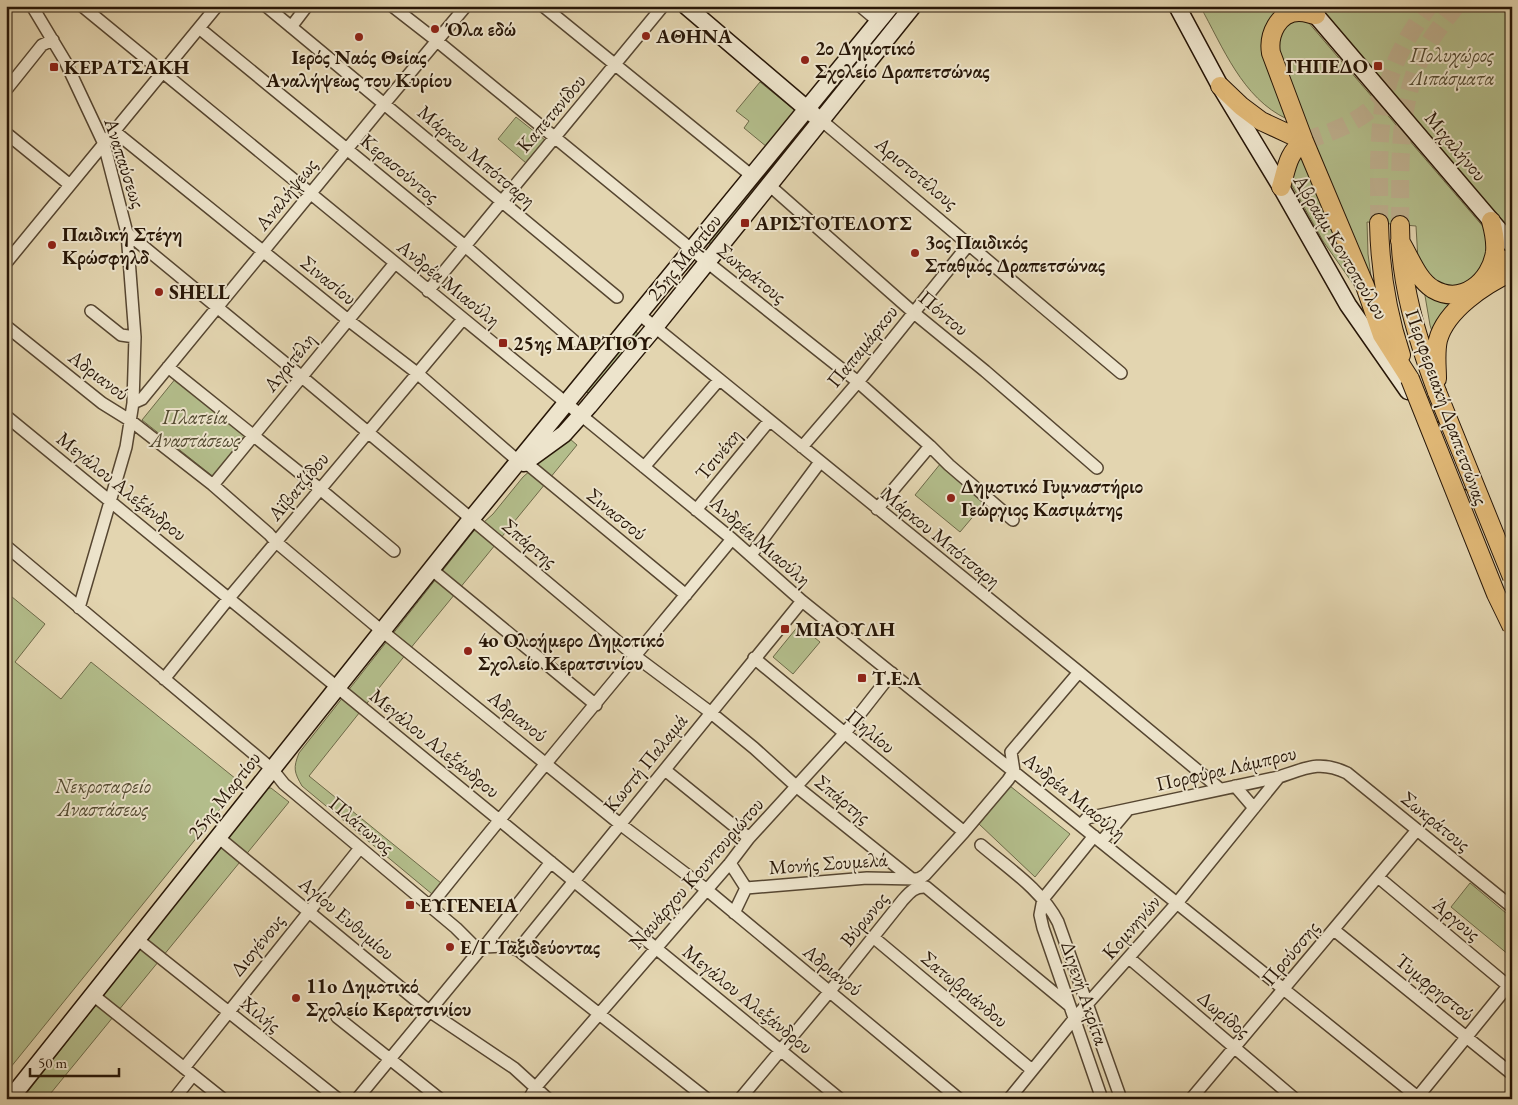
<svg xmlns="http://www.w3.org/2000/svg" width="1518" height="1105" viewBox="0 0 1518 1105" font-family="'EB Garamond',serif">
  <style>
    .green { fill: #b3bd8b; stroke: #6d6a49 }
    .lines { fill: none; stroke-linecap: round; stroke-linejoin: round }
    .primary-tunnel { stroke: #bdaf8e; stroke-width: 18; stroke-dasharray: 18 9; stroke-linecap: butt }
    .street-casing { stroke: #564631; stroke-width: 14 }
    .secondary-casing { stroke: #271607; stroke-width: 19 }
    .primary-casing { stroke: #271607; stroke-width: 20 }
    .street { stroke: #ede4cc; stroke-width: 11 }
    .secondary { stroke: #ede4cc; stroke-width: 16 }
    .primary { stroke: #e2ba78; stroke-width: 18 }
    .primary-bridge-casing { stroke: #271607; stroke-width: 20; stroke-linecap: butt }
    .primary-bridge { stroke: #e2ba78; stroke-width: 18 }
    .poi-dot { fill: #8f2418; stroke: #ede4cc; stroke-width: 2 }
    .labels { text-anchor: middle; stroke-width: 4; stroke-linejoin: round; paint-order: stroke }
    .poi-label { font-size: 20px; font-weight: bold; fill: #271607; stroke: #ede4cc; text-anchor: start }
    .park-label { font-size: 20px; font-style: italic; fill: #51482f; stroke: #ede4cc }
    .street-label { font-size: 20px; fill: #271607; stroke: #ede4cc }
  </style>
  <rect width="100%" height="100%" fill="#e3d5b0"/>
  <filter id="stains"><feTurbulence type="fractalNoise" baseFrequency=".004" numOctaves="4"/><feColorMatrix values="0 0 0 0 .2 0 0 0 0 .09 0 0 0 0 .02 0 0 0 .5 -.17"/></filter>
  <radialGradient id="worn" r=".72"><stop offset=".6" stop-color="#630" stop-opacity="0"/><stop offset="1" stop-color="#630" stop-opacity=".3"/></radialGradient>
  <path class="green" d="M1200,6h80l-2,8 -5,8 14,97c-45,-21 -64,-72 -87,-113z
    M1315,6h197v230z
    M1295,19l13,3 178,208 4,9 -8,31 -15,13 -18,4 -21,-9 -10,-18 -2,-34 -49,-4 1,32 4,30 -93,-220 -4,-30z
    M760,82l37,30 -30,35 -23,-19 5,-7 -13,-10z
    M516,117l29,23 -19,23 -28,-24z
    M804,123l2,4 -94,116h-5z
    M1301,156l55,132 -33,-47 -34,-61 1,-9z
    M1423,284l31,19 -19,38 -5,-16z
    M636,330l2,6 -48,57 -5,-1z
    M176,378l72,59 -33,41 -73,-58z
    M570,439l7,6 -163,199 -105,132 132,107 -9,11 -130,-108c-8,-14 -9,-18 -3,-33l174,-221 20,-18 30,-37 18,-16z
    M941,463l46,37 -27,32 -45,-37z
    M6,592l39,32 -30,38 46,37 30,-37 150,121 -235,290z
    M799,625l21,17 -27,32 -20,-17z
    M1010,786l60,48 -35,43 -56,-53z
    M266,788h5l18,14 -243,297h-24z
    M1470,883l42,35v33l-3,4 -58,-48z"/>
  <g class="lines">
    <path class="primary-tunnel" d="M1304,141c32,-10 62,-21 83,-49
      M1379,223c1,-52 -4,-108 15,-157 9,-22 21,-41 35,-60
      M1400,225c1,-56 -4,-116 22,-169 8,-18 22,-34 34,-50"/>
    <defs>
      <path id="street" d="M32,6l33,55 39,83 23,89 8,104 -2,66 -7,44 -47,161
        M82,6l650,533 70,62 618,498
        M266,6l351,291
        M392,6l45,35 270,221 151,120 72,64 19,19 64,55
        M543,6l209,170
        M860,6l19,16
        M291,27l16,-21
        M199,28l266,218 109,95
        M6,90l36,-45 11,-5
        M821,120l300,253
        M114,131l234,189 69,53 101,88
        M6,133l64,52
        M769,185l145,128 71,58 112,97
        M127,233l175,144 333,279 75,56 44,36 43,39 115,92
        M6,263l211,-257
        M428,291l235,-285
        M91,311l30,24 14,2
        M639,314l440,358 141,117
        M6,326l96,77 29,18 82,64 56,49 7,8 106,89 238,193 87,66 252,209
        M168,367l152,122 74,62
        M133,403l9,-4 242,-295 82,-98
        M6,416l834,683
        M802,447l56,-65 111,-138
        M525,462l161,133
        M644,467l75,-87
        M213,485l182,-222
        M877,509l53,-63
        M696,510l73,-89
        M6,546l266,223 12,15 172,144 23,23
        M751,555l69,-93
        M431,569l165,136
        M754,658l210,174
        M164,679l65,-81 234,-279
        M665,770l84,68
        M1235,786l19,22
        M1081,825l6,-7 192,-41c27,-9 41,-17 68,-4l165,134
        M1094,836l-51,63 -3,16 3,13 59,171
        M218,837l211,174 85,57 34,31
        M1101,842l26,-31
        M981,845c27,23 61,45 77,77l63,177
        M730,863l16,25
        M1378,877l134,112
        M430,906c99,-124 201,-245 302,-367
        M734,913l12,-25 121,-10 49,1 4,-1 5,-3 39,-43 44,-52 6,-9 -3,-19 68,-80
        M1334,930l178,144
        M873,937l159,133
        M137,939l201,160
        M484,947l67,-85
        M518,950l284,-349
        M1129,958l166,141
        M93,995l130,104
        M337,1017l103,82
        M184,1068l176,-220
        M174,1099l19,-24
        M357,1099l122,-148 5,-4 20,-1 14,4 189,149
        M529,1099l6,-11 195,-225 19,-25 96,-105 47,-60
        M740,1099l90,-108 72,-90c7,-8 12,-15 24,-14l144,119
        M1009,1099l65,-80 103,-116 102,-126
        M1191,1099l226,-269
        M1416,1099l92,-113"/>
      <path id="secondary" d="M686,6l128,109
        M1177,6l43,80 61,101 67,118 60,86
        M1308,6l204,239
        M1435,430l32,51
        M524,463l40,-29 25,-28 66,-79 258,-321
        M10,1099l462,-581 419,-512"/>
      <path id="primary" d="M1316,15c-6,-1 -11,-3 -17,-3 -21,0 -31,23 -28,41l33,88 61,145 17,49 28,44
        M1220,86l21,20 20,15 43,20c-17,13 -17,27 -23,46
        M1379,223c1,45 8,90 22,132
        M1400,225c0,59 17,113 37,167
        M1400,241c10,16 17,38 33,48 29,17 58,-8 62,-37 1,-10 -1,-20 -4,-31
        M1493,263l19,-5
        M1437,379c0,-13 -2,-26 1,-39 8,-30 47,-56 74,-68"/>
    </defs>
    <use href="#street" class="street-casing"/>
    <use href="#secondary" class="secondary-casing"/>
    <use href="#primary" class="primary-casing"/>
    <use href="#street" class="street"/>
    <use href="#secondary" class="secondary"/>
    <use href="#primary" class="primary"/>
    <defs>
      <path id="primary-bridge" d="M1410,379l86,215 16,33
        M1437,392l75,185"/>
    </defs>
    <use href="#primary-bridge" class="primary-bridge-casing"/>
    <use href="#primary-bridge" class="primary-bridge"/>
  </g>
  <g class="poi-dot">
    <circle cx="435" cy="29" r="5"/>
    <circle cx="646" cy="36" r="5"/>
    <circle cx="359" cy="37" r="5"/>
    <circle cx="805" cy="60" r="5"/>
    <rect x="1373" y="61" width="10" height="10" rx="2.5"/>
    <rect x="49" y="62" width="10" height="10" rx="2.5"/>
    <rect x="740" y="218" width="10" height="10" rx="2.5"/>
    <circle cx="52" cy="245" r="5"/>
    <circle cx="915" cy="253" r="5"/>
    <circle cx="159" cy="292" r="5"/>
    <rect x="498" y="338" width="10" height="10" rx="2.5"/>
    <circle cx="951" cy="498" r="5"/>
    <rect x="780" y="624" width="10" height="10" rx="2.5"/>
    <circle cx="468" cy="651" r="5"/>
    <rect x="857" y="673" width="10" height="10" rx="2.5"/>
    <rect x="405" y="900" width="10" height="10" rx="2.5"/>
    <circle cx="450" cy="947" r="5"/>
    <circle cx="296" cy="998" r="5"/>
  </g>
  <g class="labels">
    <g class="poi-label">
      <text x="445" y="36">Όλα εδώ</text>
      <text x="656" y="43">ΑΘΗΝΑ</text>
      <text x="815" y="55">2ο Δημοτικό<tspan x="815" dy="23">Σχολείο Δραπετσώνας</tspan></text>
      <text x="359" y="64" text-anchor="middle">Ιερός Ναός Θείας<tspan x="359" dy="23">Αναλήψεως του Κυρίου</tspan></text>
      <text x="1368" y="73" text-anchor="end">ΓΗΠΕΔΟ</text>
      <text x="64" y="74">ΚΕΡΑΤΣΑΚΗ</text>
      <text x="755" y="230">ΑΡΙΣΤΟΤΕΛΟΥΣ</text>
      <text x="62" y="241">Παιδική Στέγη<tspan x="62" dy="23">Κρώσφηλδ</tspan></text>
      <text x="925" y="249">3ος Παιδικός<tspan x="925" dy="23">Σταθμός Δραπετσώνας</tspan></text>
      <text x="169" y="299">SHELL</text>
      <text x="513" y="350">25ης ΜΑΡΤΙΟΥ</text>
      <text x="961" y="493">Δημοτικό Γυμναστήριο<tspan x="961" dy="23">Γεώργιος Κασιμάτης</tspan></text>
      <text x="795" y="636">ΜΙΑΟΥΛΗ</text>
      <text x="478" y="647">4o Ολοήμερο Δημοτικό<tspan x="478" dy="23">Σχολείο Κερατσινίου</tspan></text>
      <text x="872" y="685">Τ.Ε.Λ</text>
      <text x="420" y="912">ΕΥΓΕΝΕΙΑ</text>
      <text x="460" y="954">Ε/Γ Ταξιδεύοντας</text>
      <text x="306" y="993">11o Δημοτικό<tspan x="306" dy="23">Σχολείο Κερατσινίου</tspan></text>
    </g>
    <g class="park-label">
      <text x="1452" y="62">Πολυχώρος<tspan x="1452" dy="23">Λιπάσματα</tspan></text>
      <text x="195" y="424">Πλατεία<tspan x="195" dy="23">Αναστάσεως</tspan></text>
      <text x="103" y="793">Νεκροταφείο<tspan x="103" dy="23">Αναστάσεως</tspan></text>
    </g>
    <g class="street-label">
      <text transform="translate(551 113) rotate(-50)" y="7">Καπετανίδου</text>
      <text transform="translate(1456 146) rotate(50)" y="7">Μιχαλήνου</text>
      <text transform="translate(477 156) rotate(40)" y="7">Μάρκου Μπότσαρη</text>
      <text transform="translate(125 163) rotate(72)" y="7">Αναπαύσεως</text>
      <text transform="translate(400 168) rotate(40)" y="7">Κερασούντος</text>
      <text transform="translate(917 173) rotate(40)" y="7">Αριστοτέλους</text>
      <text transform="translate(286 194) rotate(-51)" y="7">Αναλήψεως</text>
      <text transform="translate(1341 247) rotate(59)" y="7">Αβραάμ Κοντοπούλου</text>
      <text transform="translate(684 257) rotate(-51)" y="7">25ης Μαρτίου</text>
      <text transform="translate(752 273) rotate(39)" y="7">Σωκράτους</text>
      <text transform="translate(329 280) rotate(39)" y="7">Σινασίου</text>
      <text transform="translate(449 283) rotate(39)" y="7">Ανδρέα Μιαούλη</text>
      <text transform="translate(944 313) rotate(40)" y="7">Πόντου</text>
      <text transform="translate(862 346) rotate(-51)" y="7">Παπαμάρκου</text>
      <text transform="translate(289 362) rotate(-51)" y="7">Αγριτέλη</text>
      <text transform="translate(99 375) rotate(37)" y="7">Αδριανού</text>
      <text transform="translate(1447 407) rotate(70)" y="7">Περιφερειακή Δραπετσώνας</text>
      <text transform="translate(718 454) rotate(-51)" y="7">Τσινέκη</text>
      <text transform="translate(122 486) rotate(39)" y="7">Μεγάλου Αλεξάνδρου</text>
      <text transform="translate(298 486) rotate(-50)" y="7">Αϊβατζίδου</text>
      <text transform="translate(617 514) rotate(39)" y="7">Σινασσού</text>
      <text transform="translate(941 537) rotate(39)" y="7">Μάρκου Μπότσαρη</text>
      <text transform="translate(761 541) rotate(41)" y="7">Ανδρέα Μιαούλη</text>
      <text transform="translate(530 543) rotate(40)" y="7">Σπάρτης</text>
      <text transform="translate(518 716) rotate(39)" y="7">Αδριανού</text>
      <text transform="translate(871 731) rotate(40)" y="7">Πηλίου</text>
      <text transform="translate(435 743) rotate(39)" y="7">Μεγάλου Αλεξάνδρου</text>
      <text transform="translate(645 763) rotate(-51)" y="7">Κωστή Παλαμά</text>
      <text transform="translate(1226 768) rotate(-13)" y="7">Πορφύρα Λάμπρου</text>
      <text transform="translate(224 795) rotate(-52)" y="7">25ης Μαρτίου</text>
      <text transform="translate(1075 796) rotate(39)" y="7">Ανδρέα Μιαούλη</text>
      <text transform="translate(843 799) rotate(39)" y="7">Σπάρτης</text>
      <text transform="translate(1436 821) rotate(39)" y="7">Σωκράτους</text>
      <text transform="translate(362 825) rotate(40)" y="7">Πλάτωνος</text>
      <text transform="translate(828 863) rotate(-4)" y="7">Μονής Σουμελά</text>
      <text transform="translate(696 873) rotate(-49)" y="7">Ναυάρχου Κουντουριώτου</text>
      <text transform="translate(347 918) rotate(40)" y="7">Αγίου Ευθυμίου</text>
      <text transform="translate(864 919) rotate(-51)" y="7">Βύρωνος</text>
      <text transform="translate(1457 919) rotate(40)" y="7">Άργους</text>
      <text transform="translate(1131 927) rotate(-49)" y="7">Κομνηνών</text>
      <text transform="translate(257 945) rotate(-51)" y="7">Διογένους</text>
      <text transform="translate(1290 953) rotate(-50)" y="7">Προύσσης</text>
      <text transform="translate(833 970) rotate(39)" y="7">Αδριανού</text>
      <text transform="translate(1435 987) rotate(39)" y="7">Τυμφρηστού</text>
      <text transform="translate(965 989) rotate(40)" y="7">Σατωβριάνδου</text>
      <text transform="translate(1085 993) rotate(71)" y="7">Διγενή Ακρίτα</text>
      <text transform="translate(748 999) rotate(39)" y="7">Μεγάλου Αλεξάνδρου</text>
      <text transform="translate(261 1014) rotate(39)" y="7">Χιλής</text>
      <text transform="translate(1224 1014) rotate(40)" y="7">Δωρίδος</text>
    </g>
  </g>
  <rect width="1518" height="1105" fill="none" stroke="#e3d5b0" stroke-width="25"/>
  <rect x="8" y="8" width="1503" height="1090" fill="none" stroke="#271607" stroke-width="2.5"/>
  <rect x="12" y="12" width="1493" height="1080" fill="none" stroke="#271607"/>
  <path d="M30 1068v8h89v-8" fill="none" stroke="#271607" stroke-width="2.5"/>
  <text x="38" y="1068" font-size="15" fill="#271607" stroke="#ede4cc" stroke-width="4" paint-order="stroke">50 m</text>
  <rect width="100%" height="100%" filter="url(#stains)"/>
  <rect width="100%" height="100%" fill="url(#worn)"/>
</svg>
